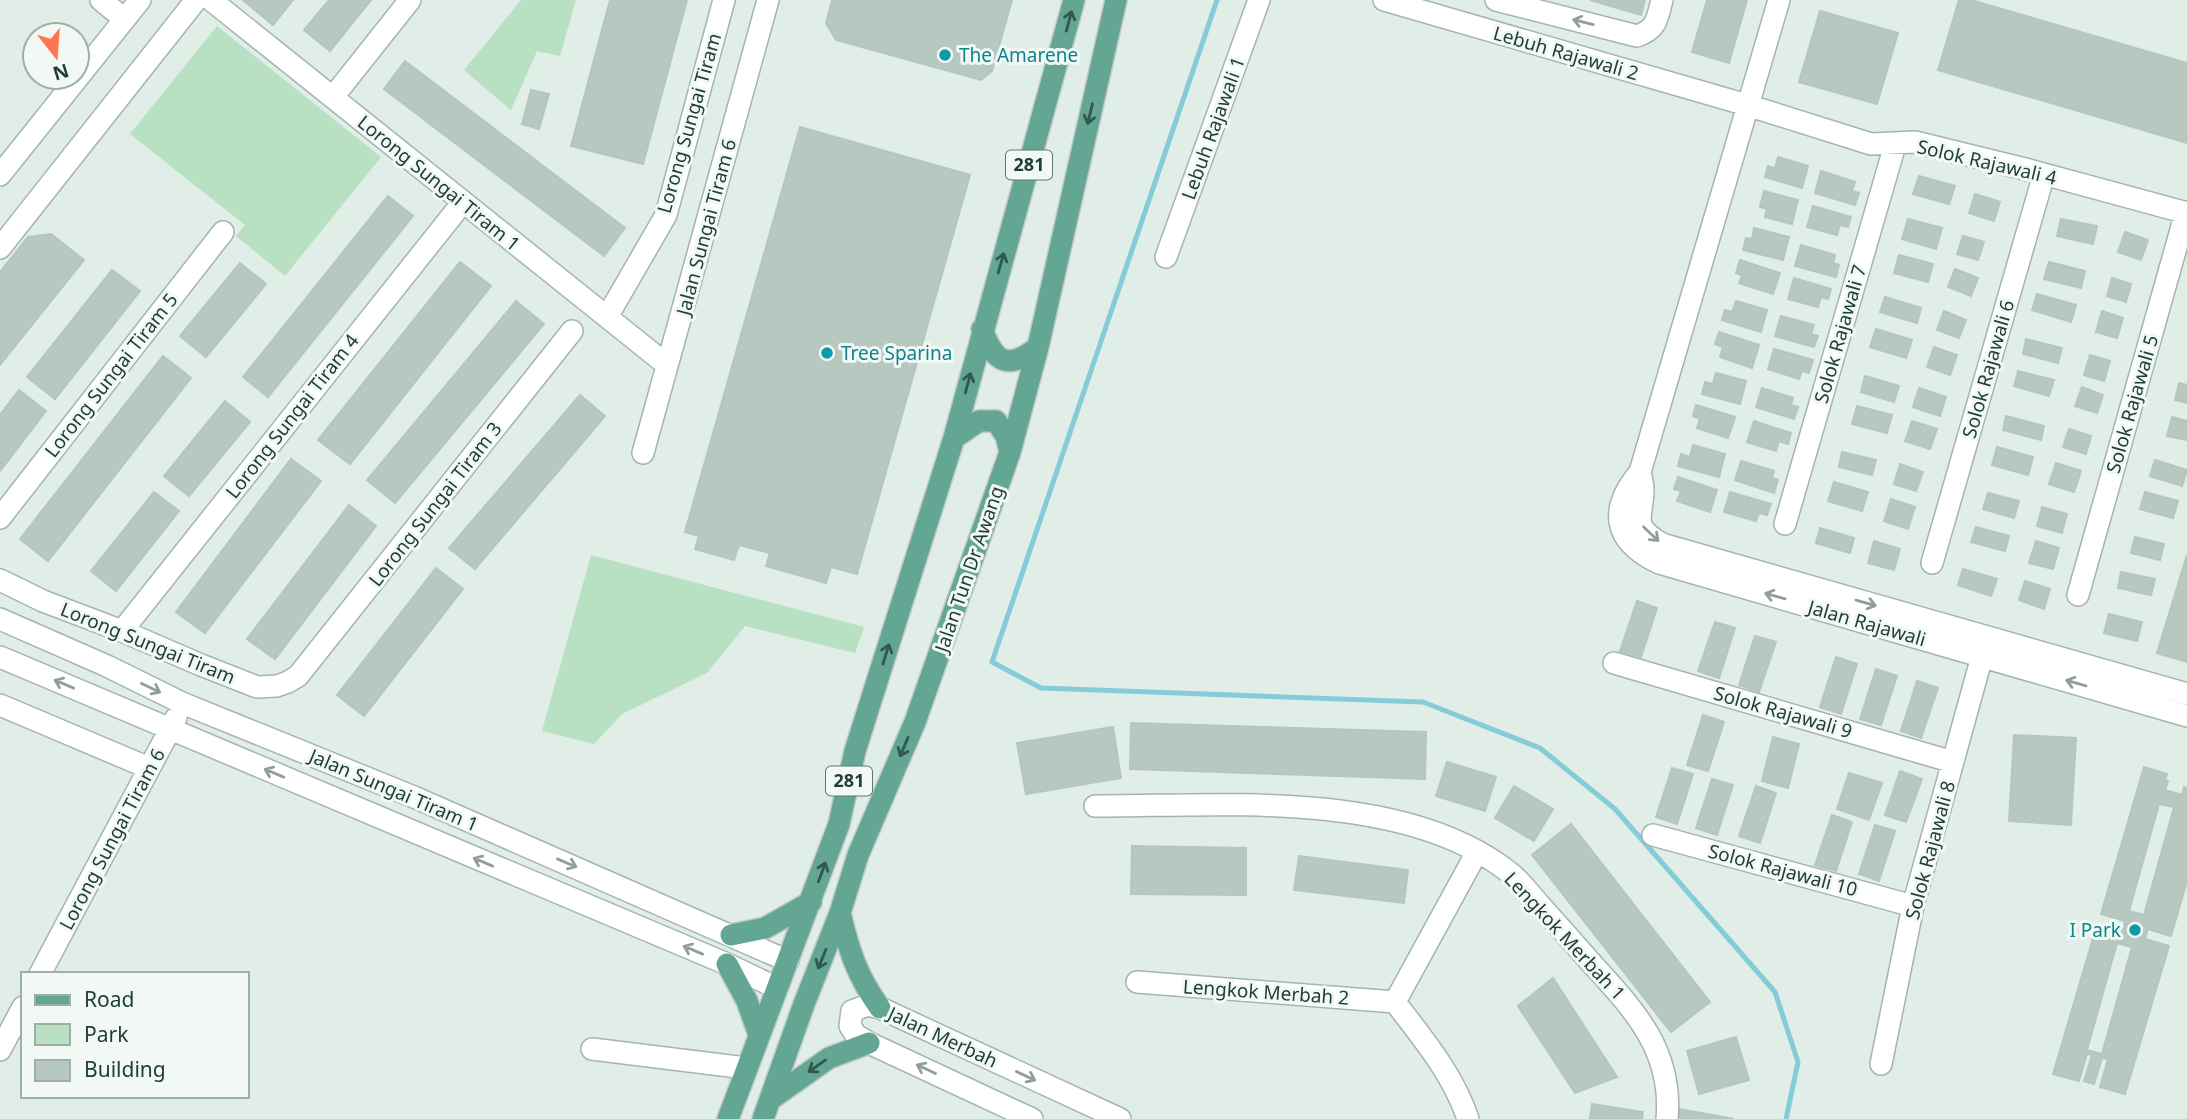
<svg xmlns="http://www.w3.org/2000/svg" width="2187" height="1119" viewBox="0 0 2187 1119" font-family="'Noto Sans',sans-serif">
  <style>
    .green { fill: #b8e0c2 }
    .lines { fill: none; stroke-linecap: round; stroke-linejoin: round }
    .stream { stroke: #84ccd7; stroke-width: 5 }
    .building { fill: #b6c8c0; stroke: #b3c7be; stroke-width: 2; fill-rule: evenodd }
    .minor-casing { stroke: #a3b5ae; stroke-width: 24 }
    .major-casing { stroke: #c1c9c7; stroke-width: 24 }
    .minor { stroke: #fff; stroke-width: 21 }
    .major { stroke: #62a693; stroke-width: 21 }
    .oneway { stroke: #30594d }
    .oneway2 { stroke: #909f9a }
    .culture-dot { fill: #0f9aa8; stroke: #f2f9f5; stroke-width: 2.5 }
    .labels { text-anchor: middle; stroke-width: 6; stroke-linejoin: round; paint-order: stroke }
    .shield { fill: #f2f9f5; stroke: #5f776f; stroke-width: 2 }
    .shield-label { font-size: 18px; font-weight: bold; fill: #203f36 }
    .street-label { font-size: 19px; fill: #203f36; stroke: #f2f9f5 }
    .culture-label { font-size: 19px; fill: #0d838f; stroke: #f2f9f5; text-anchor: start }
  </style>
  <rect width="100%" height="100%" fill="#e1ede7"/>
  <path class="green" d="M521,0h55l-16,56 -23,-5 -26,59 -47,-40z
    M217,26l164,131 -96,119 -49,-40 9,-11 -115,-91z
    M591,555l273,72 -9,26 -110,-27 -38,47 -85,41 -28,30 -52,-13z"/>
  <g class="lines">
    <path class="stream" d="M1217,0l-225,662 49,26 382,14 117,46 75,61 160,183 23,70 -12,57"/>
  </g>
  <path class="building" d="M243,0h50l-20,25z
    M329,0h42l-41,51 -26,-21z
    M610,0h77l-44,164 -72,-18z
    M832,0h180l-20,71 -11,9 -145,-40 -10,-17z
    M1590,0h55l-4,15z
    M1707,0h40l-18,63 -37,-11z
    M1959,0h12l216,63v80l-249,-73z
    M1820,11l78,22 -21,71 -78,-22z
    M405,61l220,167 -21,28 -220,-167z
    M531,90l18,4 -10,35 -17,-5z
    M800,127l170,48 -113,399 -26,-7 -5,16 -60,-17 4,-13 -31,-8 -5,15 -39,-11 4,-13 -14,-4z
    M1778,157l30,9 -6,22 -37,-11 3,-11 7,2z
    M1821,171l34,11 -3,9 7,2 -4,12 -40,-12z
    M1919,176l36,10 -6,18 -36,-10z
    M1764,191l34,9 -6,24 -27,-7 2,-8 -7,-2z
    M1975,194l25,8 -6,19 -25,-8z
    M388,196l25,20 -145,181 -25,-20z
    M1813,206l38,11 -3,10 -8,-2 -3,10 -30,-8z
    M1908,219l34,9 -6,21 -34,-10z
    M2061,219l36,7 -4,18 -36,-8z
    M1754,228l35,9 -6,23 -40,-10 3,-12 6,1z
    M2125,232l23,8 -7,20 -23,-8z
    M51,234l33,26 -84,105v-93l28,-35z
    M1963,236l21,6 -6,18 -21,-6z
    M1801,245l34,10 -2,8 6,2 -3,12 -41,-11z
    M1899,255l34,9 -5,18 -34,-9z
    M1740,260l40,13 -7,21 -34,-11 3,-8 -6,-2z
    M460,262l31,24 -141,178 -32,-24z
    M2049,262l36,9 -4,17 -37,-9z
    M240,263l26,21 -60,73 -26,-21z
    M1955,269l23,9 -7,18 -23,-9z
    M112,270l28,21 -85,108 -28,-22z
    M1794,278l37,11 -3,10 -7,-2 -3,10 -30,-8z
    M2112,278l19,6 -5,18 -19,-6z
    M2037,294l39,11 -5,17 -39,-12z
    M1885,297l36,11 -4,15 -37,-11z
    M516,301l28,23 -149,179 -28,-23z
    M1736,301l31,9 -6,22 -39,-12 3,-10 7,2z
    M1944,311l22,9 -7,18 -22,-8z
    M2102,311l21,7 -6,20 -21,-6z
    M1781,316l33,9 -3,9 7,2 -4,11 -39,-11z
    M1876,329l36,11 -6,18 -36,-11z
    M1719,332l40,13 -7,23 -32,-11 3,-10 -8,-3z
    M2026,339l36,9 -4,15 -35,-9z
    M1934,347l23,8 -7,20 -23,-8z
    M1774,349l39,11 -4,13 -7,-2 -3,8 -31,-10z
    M2090,355l20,6 -6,20 -20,-6z
    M163,356l28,22 -143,183 -28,-22z
    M2018,371l36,9 -5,16 -35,-10z
    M1716,373l30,8 -6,23 -38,-10 3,-12 8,2z
    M1865,376l34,10 -5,16 -33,-10z
    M2179,383l8,2v18l-12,-3z
    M2082,387l21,8 -6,18 -22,-7z
    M1762,388l31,10 -2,7 7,2 -4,12 -38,-12z
    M1919,388l27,9 -6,19 -27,-9z
    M19,390l27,21 -46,60v-56z
    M580,395l25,21 -130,153 -26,-21z
    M225,401l25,21 -61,74 -25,-20z
    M1696,405l39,12 -7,21 -31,-10 3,-9 -7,-3z
    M1857,406l35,9 -5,18 -35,-9z
    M2006,416l38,10 -3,14 -38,-10z
    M2172,417l15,4v19l-20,-4z
    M1754,421l37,12 -3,11 -9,-3 -3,10 -29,-9z
    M1912,421l25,8 -7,20 -25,-8z
    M2069,429l22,7 -5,18 -23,-7z
    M1693,445l32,9 -6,23 -41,-11 3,-12 9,3z
    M1997,447l36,10 -5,18 -36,-10z
    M1842,452l34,8 -4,15 -33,-8z
    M291,459l30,22 -116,152 -29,-21z
    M2155,460l32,10 -5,16 -32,-10z
    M1741,461l33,10 -2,7 6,2 -4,13 -39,-13z
    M2056,463l25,8 -7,21 -25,-8z
    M1900,464l23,8 -7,19 -22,-7z
    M1678,477l39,13 -7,22 -33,-11 4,-10 -7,-2z
    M1834,482l34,10 -6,19 -34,-10z
    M154,492l25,19 -63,80 -25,-20z
    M1730,492l41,12 -4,11 -8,-2 -3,8 -32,-9z
    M2145,492l33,9 -5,17 -33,-9z
    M1988,493l31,8 -5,17 -31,-9z
    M1891,499l24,8 -7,22 -24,-8z
    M349,505l27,21 -101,133 -28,-20z
    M2042,507l25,7 -5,19 -25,-7z
    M1976,527l33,9 -4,15 -34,-9z
    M1820,528l34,10 -4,15 -34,-10z
    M2135,537l29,7 -4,16 -29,-7z
    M1874,541l26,8 -6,21 -26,-7z
    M2036,541l23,7 -6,21 -24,-6z
    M2187,555v107l-30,-9z
    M436,568l27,21 -99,127 -27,-21z
    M1963,569l34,10 -6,17 -33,-11z
    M2121,572l34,7 -4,16 -33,-7z
    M2025,581l25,8 -6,20 -25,-9z
    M1637,601l20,7 -16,49 -21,-6z
    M2109,614l33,8 -5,19 -33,-8z
    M1715,622l20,6 -16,50 -21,-7z
    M1755,636l21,6 -17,50 -20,-7z
    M1836,657l21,7 -16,50 -21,-7z
    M1876,669l21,7 -16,49 -21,-6z
    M1917,681l21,7 -17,50 -20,-7z
    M1703,715l21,7 -16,49 -21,-6z
    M1131,723l295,9 -1,47 -295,-10z
    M1113,727l8,51 -95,16 -9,-51z
    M2014,735l62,3 -5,87 -62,-4z
    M1773,737l26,7 -11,44 -26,-7z
    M1447,762l49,15 -11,34 -49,-15z
    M2144,767l23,7 -2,6 3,1 -3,9 17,5 2,-8 3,1v93l-16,55 -23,-7 -3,10 24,7 -44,148 -25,-7 8,-28 -6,-1 -8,26 -10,-3 8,-26 -5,-1 -8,27 -26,-7 44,-149 25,7 3,-11 -24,-7zM2159,804l15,3 -30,108 -15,-4zM2117,943l15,4 -30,107 -15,-4z
    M1672,768l21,6 -16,50 -21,-7z
    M1900,771l22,8 -16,43 -21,-7z
    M1849,773l33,10 -13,37 -32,-11z
    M1712,779l21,6 -16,50 -21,-7z
    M1514,786l39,23 -19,32 -39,-23z
    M1756,786l20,7 -16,50 -21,-7z
    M1832,815l20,7 -16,49 -21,-6z
    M1571,824l139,178 -39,30 -139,-177z
    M1875,825l20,6 -16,50 -20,-7z
    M1132,846l114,2v47l-115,-1z
    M1299,856l109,14 -4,33 -110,-13z
    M1553,978l64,99 -42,16 -57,-87z
    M1736,1037l13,43 -50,14 -12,-43z
    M1592,1104l51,8 -1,7h-52z
    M1679,1109l55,10h-57z"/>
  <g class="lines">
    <defs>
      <path id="minor" d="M101,0l23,19
        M211,0l456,365
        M1384,0l363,105 124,39 44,-2 114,28 158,43
        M1496,0l141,36c20,-7 20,-17 25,-36
        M1779,0l-139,472c-32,38 -27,69 19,91l528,153
        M333,97l77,-97
        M0,175l140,-175
        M0,248l196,-248
        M1166,257l93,-257
        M607,317l59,-102 58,-215
        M643,453l125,-453
        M1640,472c1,5 3,12 3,17 0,30 -14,35 19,55l525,150
        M0,518l223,-286
        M1785,524l110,-379
        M1932,563l112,-389
        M0,580l43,21 79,30 79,34 56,22 20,-1 11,-4 10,-6 274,-345
        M2078,595l108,-383
        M0,619l107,47 75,37 232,94 374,164
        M122,631l341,-429
        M0,657l727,307 50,24
        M1614,663l339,99
        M0,705l149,63
        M1095,806c127,0 310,-17 415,67 11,8 20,21 29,31 19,21 37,42 56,63 42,46 78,86 72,152
        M1653,835l260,71
        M40,974l136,-256
        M1137,982l258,20c28,37 58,72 73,117
        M1395,1002l82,-150
        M592,1049l154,19
        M0,1050l23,-43
        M1881,1064l32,-158 73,-264
        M1032,1119l-163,-76 -13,-8 -6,-9 2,-15 16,-6 12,3 240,111"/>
      <path id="major" d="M982,329c13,34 25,42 56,18
        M954,438l25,-17h17l10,15 4,16
        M840,913c9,38 17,63 40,95
        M731,935l34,-7 46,-26
        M727,964l20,37 12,34
        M771,1099l58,-41 40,-15
        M728,1119l111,-295 16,-73 99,-313 120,-438
        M763,1119l41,-115 36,-91 18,-58 57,-133 95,-270 28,-105 78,-347"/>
    </defs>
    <use href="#minor" class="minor-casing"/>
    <use href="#major" class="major-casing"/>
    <use href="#minor" class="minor"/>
    <use href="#major" class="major"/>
  </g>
  <defs><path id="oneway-shaft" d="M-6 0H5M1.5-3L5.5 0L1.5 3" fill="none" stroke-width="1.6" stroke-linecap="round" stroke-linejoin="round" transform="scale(1.75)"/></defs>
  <g class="oneway">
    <use href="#oneway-shaft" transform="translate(1069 21) rotate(-75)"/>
    <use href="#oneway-shaft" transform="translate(1090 114) rotate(103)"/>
    <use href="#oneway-shaft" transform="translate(1001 263) rotate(-74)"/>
    <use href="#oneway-shaft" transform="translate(968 383) rotate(-75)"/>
    <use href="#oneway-shaft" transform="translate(886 654) rotate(-73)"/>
    <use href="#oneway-shaft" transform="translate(904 747) rotate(113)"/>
    <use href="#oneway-shaft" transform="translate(822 872) rotate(-70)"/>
    <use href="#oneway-shaft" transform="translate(822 959) rotate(112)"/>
    <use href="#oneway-shaft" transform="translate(817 1066) rotate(145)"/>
  </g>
  <g class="oneway2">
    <use href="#oneway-shaft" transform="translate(1583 22) rotate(-166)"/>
    <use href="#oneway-shaft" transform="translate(1651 534) rotate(44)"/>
    <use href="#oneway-shaft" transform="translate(1775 596) rotate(-164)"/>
    <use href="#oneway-shaft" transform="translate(1866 603) rotate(16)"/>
    <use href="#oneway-shaft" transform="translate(2076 683) rotate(-164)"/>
    <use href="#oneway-shaft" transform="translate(64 684) rotate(-157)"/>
    <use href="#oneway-shaft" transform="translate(151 688) rotate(26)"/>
    <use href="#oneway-shaft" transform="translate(274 773) rotate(-157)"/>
    <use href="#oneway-shaft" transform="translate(483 862) rotate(-157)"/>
    <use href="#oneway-shaft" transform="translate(567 863) rotate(23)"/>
    <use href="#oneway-shaft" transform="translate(693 950) rotate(-157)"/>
    <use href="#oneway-shaft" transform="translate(926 1069) rotate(-155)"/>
    <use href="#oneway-shaft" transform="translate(1026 1076) rotate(25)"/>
  </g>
  <g class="culture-dot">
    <circle cx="945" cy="55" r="7"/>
    <circle cx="827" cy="353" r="7"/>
    <circle cx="2135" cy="930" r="7"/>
  </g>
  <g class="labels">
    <g class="shield">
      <rect x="1006" y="150.5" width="46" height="29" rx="5"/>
      <rect x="826" y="766.5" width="46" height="29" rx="5"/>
    </g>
    <g class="shield-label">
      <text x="1029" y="171">281</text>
      <text x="849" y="787">281</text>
    </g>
    <g class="street-label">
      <text transform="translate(1566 53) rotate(16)" y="7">Lebuh Rajawali 2</text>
      <text transform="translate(689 123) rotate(-74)" y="7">Lorong Sungai Tiram</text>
      <text transform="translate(1213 128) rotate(-70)" y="7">Lebuh Rajawali 1</text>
      <text transform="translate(1987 162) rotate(13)" y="7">Solok Rajawali 4</text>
      <text transform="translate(439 183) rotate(39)" y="7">Lorong Sungai Tiram 1</text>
      <text transform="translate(706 227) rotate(-75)" y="7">Jalan Sungai Tiram 6</text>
      <text transform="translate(1840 334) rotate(-74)" y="7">Solok Rajawali 7</text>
      <text transform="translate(1988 369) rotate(-74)" y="7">Solok Rajawali 6</text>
      <text transform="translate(111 375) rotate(-52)" y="7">Lorong Sungai Tiram 5</text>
      <text transform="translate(2132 404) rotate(-74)" y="7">Solok Rajawali 5</text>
      <text transform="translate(292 416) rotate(-52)" y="7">Lorong Sungai Tiram 4</text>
      <text transform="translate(435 504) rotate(-52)" y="7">Lorong Sungai Tiram 3</text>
      <text transform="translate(969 569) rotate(-71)" y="7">Jalan Tun Dr Awang</text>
      <text transform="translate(1867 623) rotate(16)" y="7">Jalan Rajawali</text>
      <text transform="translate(148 643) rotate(22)" y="7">Lorong Sungai Tiram</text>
      <text transform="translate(1783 712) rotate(16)" y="7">Solok Rajawali 9</text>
      <text transform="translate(394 790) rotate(23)" y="7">Jalan Sungai Tiram 1</text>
      <text transform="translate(112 839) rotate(-62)" y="7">Lorong Sungai Tiram 6</text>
      <text transform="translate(1930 850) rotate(-75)" y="7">Solok Rajawali 8</text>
      <text transform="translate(1783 870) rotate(15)" y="7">Solok Rajawali 10</text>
      <text transform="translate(1565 936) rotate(47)" y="7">Lengkok Merbah 1</text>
      <text transform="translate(1266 992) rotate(4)" y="7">Lengkok Merbah 2</text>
      <text transform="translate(943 1037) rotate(25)" y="7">Jalan Merbah</text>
    </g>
    <g class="culture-label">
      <text x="959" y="62">The Amarene</text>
      <text x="841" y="360">Tree Sparina</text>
      <text x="2121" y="937" text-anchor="end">I Park</text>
    </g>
  </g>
  <rect x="21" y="972" width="228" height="126" fill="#f2f9f5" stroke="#9eafa9" stroke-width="2"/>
  <rect x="35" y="995" width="35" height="10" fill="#62a693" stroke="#9eafa9" stroke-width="2"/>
  <text x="84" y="1007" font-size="21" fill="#203f36">Road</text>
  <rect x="35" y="1024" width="35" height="21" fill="#b8e0c2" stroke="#9eafa9" stroke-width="2"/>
  <text x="84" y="1042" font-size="21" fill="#203f36">Park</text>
  <rect x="35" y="1060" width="35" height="21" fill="#b6c8c0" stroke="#9eafa9" stroke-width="2"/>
  <text x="84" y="1077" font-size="21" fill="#203f36">Building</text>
  <g transform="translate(56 56) rotate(163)"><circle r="33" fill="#f2f9f5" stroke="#9eafa9" stroke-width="2"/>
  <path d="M0-5L12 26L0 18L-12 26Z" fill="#fe754f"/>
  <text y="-10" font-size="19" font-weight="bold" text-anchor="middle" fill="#203f36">N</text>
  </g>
</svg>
